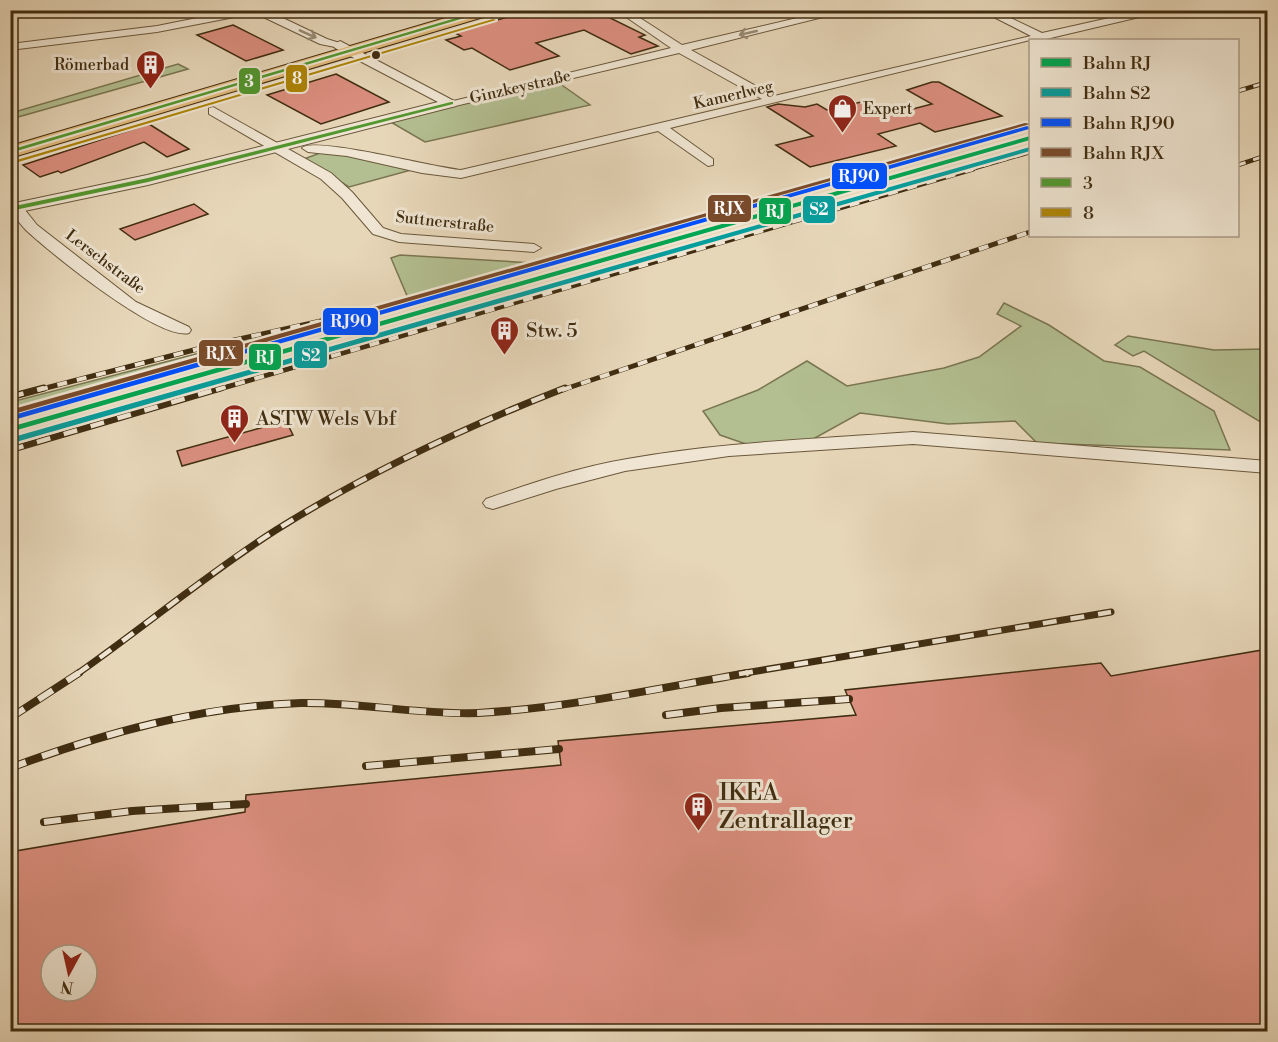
<svg xmlns="http://www.w3.org/2000/svg" width="1278" height="1042" viewBox="0 0 1278 1042" font-family="'Libre Bodoni',serif">
  <style>
    .green { fill: #b3bf91; stroke: #7a7651; stroke-width: 1.5 }
    .building { fill: #db8f7f; stroke: #402d11; stroke-width: 1.5; fill-rule: evenodd }
    .lines { fill: none; stroke-linecap: round; stroke-linejoin: round }
    .minor-casing { stroke: #6a583b; stroke-width: 2 }
    .tertiary-casing { stroke: #6a583b; stroke-width: 2 }
    .primary-casing { stroke: #402d11; stroke-width: 2 }
    .minor { fill: #efe5d2; fill-rule: evenodd }
    .tertiary { fill: #efe5d2; fill-rule: evenodd }
    .primary { fill: #e4bc7c; fill-rule: evenodd }
    .rail-far3-casing { stroke: #402d11; stroke-width: 4.5 }
    .rail-far2-casing { stroke: #402d11; stroke-width: 5 }
    .rail-far1-casing { stroke: #402d11; stroke-width: 7 }
    .rail-casing { stroke: #402d11; stroke-width: 8 }
    .rail-far3 { stroke: #efe5d2; stroke-width: 3; stroke-dasharray: 8; stroke-linecap: butt }
    .rail-far2 { stroke: #efe5d2; stroke-width: 4; stroke-dasharray: 10; stroke-linecap: butt }
    .rail-far1 { stroke: #efe5d2; stroke-width: 4.5; stroke-dasharray: 14; stroke-linecap: butt }
    .rail { stroke: #efe5d2; stroke-width: 6; stroke-dasharray: 17; stroke-linecap: butt }
    .bus-1-casing { stroke: #efe5d2; stroke-width: 4 }
    .bus-2-casing { stroke: #efe5d2; stroke-width: 4 }
    .bus-1 { fill: #52982f; fill-rule: evenodd }
    .bus-2 { fill: #ae8506; fill-rule: evenodd }
    .rail-1-casing { stroke: #efe5d2; stroke-width: 5 }
    .rail-2-casing { stroke: #efe5d2; stroke-width: 5 }
    .rail-3-casing { stroke: #efe5d2; stroke-width: 5 }
    .rail-4-casing { stroke: #efe5d2; stroke-width: 5 }
    .rail-1 { fill: #00a651; fill-rule: evenodd }
    .rail-2 { fill: #069e9d; fill-rule: evenodd }
    .rail-3 { fill: #0050ff; fill-rule: evenodd }
    .rail-4 { fill: #7a4b2a; fill-rule: evenodd }
    .oneway { stroke: #988972 }
    .bus-dot { fill: #402d11; stroke: #efe5d2; stroke-width: 2 }
    .labels { text-anchor: middle; stroke-width: 6; stroke-linejoin: round; paint-order: stroke }
    .far-poi-label { font-size: 16px; fill: #402d11; stroke: #efe5d2; text-anchor: end }
    .far-street-label { font-size: 16px; fill: #402d11; stroke: #efe5d2 }
    .poi-label { font-size: 20px; fill: #402d11; stroke: #efe5d2; text-anchor: start }
    .near-poi-label { font-size: 24px; fill: #402d11; stroke: #efe5d2; text-anchor: start }
    .line-badge { stroke: #efe5d2; stroke-width: 2 }
    .badge-label { font-size: 16px; text-anchor: middle; font-weight: bold; fill: #fff }
  </style>
  <rect width="100%" height="100%" fill="#e7d7b9"/>
  <filter id="stains"><feTurbulence type="fractalNoise" baseFrequency=".00333" numOctaves="4"/><feColorMatrix values="0 0 0 0 .2 0 0 0 0 .09 0 0 0 0 .02 0 0 0 .5 -.17"/></filter>
  <radialGradient id="worn" r=".72"><stop offset=".6" stop-color="#630" stop-opacity="0"/><stop offset="1" stop-color="#630" stop-opacity=".3"/></radialGradient>
  <path class="green" d="M178,64l10,5 -177,50v-6z
    M556,81l34,24 -165,37 -36,-21z
    M328,150l83,20 -62,17 -45,-28z
    M400,255l133,8 -125,35 -17,-40z
    M1004,303l45,22 55,36 36,6 74,44 16,39 -193,-7 -22,-22 -67,3 -88,-11 -54,30 -60,1 -26,-9 -17,-24 55,-21 49,-29 40,25 97,-18 35,-11 42,-31 -24,-12z
    M385,310l1,2 -375,106v-16l235,-61z
    M1128,336l86,14 53,-1v77l-123,-75 -11,5 -18,-11z"/>
  <path class="building" d="M534,10h60l51,25 -6,2 19,9 -27,8 -47,-24 -48,13 23,13 -49,14 -38,-22 -8,2 -18,-10 15,-4 -8,-4z
    M233,25l50,25 -37,11 -49,-26z
    M336,74l53,28 -68,22 -54,-29z
    M932,82h7l63,34 -67,16 -15,-9 -42,11 18,12 -86,21 -34,-22 37,-9 -46,-29 11,-3 27,3 12,-3 10,6 34,-8 25,14 46,-12 -25,-14z
    M149,124l40,25 -22,8 -23,-15 -83,31 -3,-2 -18,6 -17,-12z
    M194,204l14,10 -73,26 -15,-11z
    M286,421l7,14 -111,31 -5,-15z
    M1268,649v383h-1258v-180l235,-40 1,-17 315,-30 -3,-24 298,-26 -11,-25 256,-27 10,13zM51,955h36v36h-36z"/>
  <g class="lines">
    <defs>
      <path id="minor" d="M237,10h29l61,29 19,6 -6,3 -20,-4 -65,-31 -98,19 -147,18v-6l147,-18z
        M616,10l17,3 34,-3 -27,8 42,27 149,-35h20l-160,40 83,46 257,-60 -51,-26h14l48,23 103,-23h24l-127,30h-12l-360,88 43,31v6l-5,1 -50,-35 -197,47 -39,-5 -75,-17 -39,-4 -6,-4c12,-12 133,20 159,22l301,-71 -83,-46 -228,54 -6,-4 226,-55z
        M213,107l118,66 21,19 31,36 18,6 133,10 7,4 -7,4 -135,-10 -26,-8 -31,-36 -21,-19 -112,-65v-6z
        M16,204l5,1 16,20 99,77 53,25 2,3 -2,3c-30,8 -137,-79 -161,-101 -7,-6 -12,-15 -18,-22l1,-5z
        M913,432l355,29v12l-355,-29 -184,12 -104,15 -69,18 -63,20 -7,-2 -3,-4 3,-4c46,-16 93,-32 141,-40 94,-17 190,-20 286,-27z"/>
      <path id="tertiary" d="M340,41l118,62 -2,3 -308,79 -138,29v-10l137,-29 291,-73 -103,-54 -2,-3z"/>
      <path id="primary" d="M472,10h27l-2,3 -487,145v-12z"/>
    </defs>
    <use href="#minor" class="minor-casing"/>
    <use href="#tertiary" class="tertiary-casing"/>
    <use href="#primary" class="primary-casing"/>
    <use href="#minor" class="minor"/>
    <use href="#tertiary" class="tertiary"/>
    <use href="#primary" class="primary"/>
    <defs>
      <path id="rail-far3" d="M1238,91l30,-9
        M1238,165l30,-10
        M968,170l62,-18"/>
      <path id="rail-far2" d="M38,390l183,-47 127,-28
        M216,390l757,-221
        M562,390l468,-158"/>
      <path id="rail-far1" d="M10,397l34,-9
        M10,450l211,-62
        M77,674c67,-47 130,-100 199,-144 91,-57 189,-103 289,-142
        M739,674l372,-62"/>
      <path id="rail" d="M666,715l55,-7 128,-9
        M10,718l69,-45
        M366,766l193,-17
        M10,768c94,-35 191,-62 291,-65 60,-1 118,12 177,10 91,-5 181,-25 270,-40
        M44,822l88,-11 114,-7"/>
    </defs>
    <use href="#rail-far3" class="rail-far3-casing"/>
    <use href="#rail-far2" class="rail-far2-casing"/>
    <use href="#rail-far1" class="rail-far1-casing"/>
    <use href="#rail" class="rail-casing"/>
    <use href="#rail-far3" class="rail-far3"/>
    <use href="#rail-far2" class="rail-far2"/>
    <use href="#rail-far1" class="rail-far1"/>
    <use href="#rail" class="rail"/>
    <defs>
      <path id="bus-1" d="M483,10h8l-481,143v-3z
        M451,102h2v2l-305,78 -138,29v-4l138,-29z"/>
      <path id="bus-2" d="M493,19l3,1 -481,143 -5,-1z"/>
    </defs>
    <use href="#bus-1" class="bus-1-casing"/>
    <use href="#bus-2" class="bus-2-casing"/>
    <use href="#bus-1" class="bus-1"/>
    <use href="#bus-2" class="bus-2"/>
    <defs>
      <path id="rail-1" d="M1030,136v4l-1020,292v-5z"/>
      <path id="rail-2" d="M1030,147v4l-1014,291h-6v-4z"/>
      <path id="rail-3" d="M1027,126l3,2 -1,1 -1019,292v-5z"/>
      <path id="rail-4" d="M1025,123l5,1 -1020,291v-5z"/>
    </defs>
    <use href="#rail-1" class="rail-1-casing"/>
    <use href="#rail-2" class="rail-2-casing"/>
    <use href="#rail-3" class="rail-3-casing"/>
    <use href="#rail-4" class="rail-4-casing"/>
    <use href="#rail-1" class="rail-1"/>
    <use href="#rail-2" class="rail-2"/>
    <use href="#rail-3" class="rail-3"/>
    <use href="#rail-4" class="rail-4"/>
  </g>
  <defs><path id="oneway-shaft" d="M-6 0H5M1.5-3L5.5 0L1.5 3" fill="none" stroke-width="1.6" stroke-linecap="round" stroke-linejoin="round" transform="scale(1.5)"/></defs>
  <g class="oneway">
    <use href="#oneway-shaft" transform="translate(748 33) rotate(167)"/>
    <use href="#oneway-shaft" transform="translate(308 34) rotate(24)"/>
  </g>
  <defs>
    <symbol id="building-pin" viewBox="-11 -11 22 30"><path d="M0 17L-7.5 6A9.5 9.5 0 1 1 7.5 6Z" fill="#8f2418" stroke="#efe5d2"/><path d="M-4-6H4V6H1V3H-1V6H-4ZM-2.5-4.3h1.7v1.8h-1.7ZM.8-4.3h1.7v1.8H.8ZM-2.5-1h1.7V.8h-1.7ZM.8-1h1.7V.8H.8Z" fill="#fff"/></symbol>
    <symbol id="shop-pin" viewBox="-11 -11 22 30"><path d="M0 17L-7.5 6A9.5 9.5 0 1 1 7.5 6Z" fill="#8f2418" stroke="#efe5d2"/><path d="M-5-2.5h2.3a2.7 3.5 0 0 1 5.4 0H5L5.5 6h-11ZM-1.5-2.5h3a1.5 2.3 0 0 0-3 0Z" fill="#fff"/></symbol>
  </defs>
  <g fill-rule="evenodd">
    <use href="#building-pin" x="134" y="48" width="33" height="45"/>
    <use href="#shop-pin" x="826" y="92" width="33" height="45"/>
    <use href="#building-pin" x="488" y="314" width="33" height="45"/>
    <use href="#building-pin" x="218" y="402" width="33" height="45"/>
    <use href="#building-pin" x="682" y="790" width="33" height="45"/>
  </g>
  <circle class="bus-dot" cx="376" cy="55" r="5"/>
  <g class="labels">
    <g class="far-poi-label">
      <text x="129" y="70">Römerbad</text>
      <text x="863" y="114" text-anchor="start">Expert</text>
    </g>
    <g class="far-street-label">
      <text transform="translate(520 86) rotate(-13)" y="6">Ginzkeystraße</text>
      <text transform="translate(733 94) rotate(-13)" y="6">Kamerlweg</text>
      <text transform="translate(445 221) rotate(6)" y="6">Suttnerstraße</text>
      <text transform="translate(106 261) rotate(37)" y="6">Lerschstraße</text>
    </g>
    <g class="poi-label">
      <text x="526" y="337">Stw. 5</text>
      <text x="256" y="425">ASTW Wels Vbf</text>
    </g>
    <g class="near-poi-label">
      <text x="719" y="800">IKEA<tspan x="719" dy="28">Zentrallager</tspan></text>
    </g>
  </g>
  <g class="line-badge">
    <rect x="285" y="64" width="23" height="29" rx="6" fill="#ae8506"/>
    <rect x="238" y="67" width="23" height="28" rx="6" fill="#52982f"/>
    <rect x="831" y="162" width="57" height="28" rx="6" fill="#0050ff"/>
    <rect x="707" y="194" width="45" height="29" rx="6" fill="#7a4b2a"/>
    <rect x="802" y="195" width="34" height="29" rx="6" fill="#069e9d"/>
    <rect x="758" y="197" width="34" height="28" rx="6" fill="#00a651"/>
    <rect x="322" y="307" width="57" height="29" rx="6" fill="#0050ff"/>
    <rect x="198" y="339" width="46" height="28" rx="6" fill="#7a4b2a"/>
    <rect x="293" y="340" width="35" height="29" rx="6" fill="#069e9d"/>
    <rect x="248" y="343" width="34" height="28" rx="6" fill="#00a651"/>
  </g>
  <g class="badge-label">
    <text x="297" y="84">8</text>
    <text x="249" y="87">3</text>
    <text x="859" y="182">RJ90</text>
    <text x="729" y="214">RJX</text>
    <text x="819" y="215">S2</text>
    <text x="775" y="217">RJ</text>
    <text x="351" y="327">RJ90</text>
    <text x="221" y="359">RJX</text>
    <text x="311" y="361">S2</text>
    <text x="265" y="363">RJ</text>
  </g>
  <rect width="1278" height="1042" fill="none" stroke="#e7d7b9" stroke-width="36"/>
  <rect x="12" y="12" width="1254" height="1018" fill="none" stroke="#402d11" stroke-width="3"/>
  <rect x="18" y="18" width="1242" height="1006" fill="none" stroke="#402d11" stroke-width="1.5"/>
  <rect x="1029" y="39" width="210" height="198" fill="#efe5d2" stroke="#a99b85" stroke-width="1.5"/>
  <rect x="1041" y="58" width="30" height="9" fill="#00a651" stroke="#a99b85" stroke-width="1.5"/>
  <text x="1083" y="69" font-size="18" fill="#402d11">Bahn RJ</text>
  <rect x="1041" y="88" width="30" height="9" fill="#069e9d" stroke="#a99b85" stroke-width="1.5"/>
  <text x="1083" y="99" font-size="18" fill="#402d11">Bahn S2</text>
  <rect x="1041" y="118" width="30" height="9" fill="#0050ff" stroke="#a99b85" stroke-width="1.5"/>
  <text x="1083" y="129" font-size="18" fill="#402d11">Bahn RJ90</text>
  <rect x="1041" y="148" width="30" height="9" fill="#7a4b2a" stroke="#a99b85" stroke-width="1.5"/>
  <text x="1083" y="159" font-size="18" fill="#402d11">Bahn RJX</text>
  <rect x="1041" y="178" width="30" height="9" fill="#52982f" stroke="#a99b85" stroke-width="1.5"/>
  <text x="1083" y="189" font-size="18" fill="#402d11">3</text>
  <rect x="1041" y="208" width="30" height="9" fill="#ae8506" stroke="#a99b85" stroke-width="1.5"/>
  <text x="1083" y="219" font-size="18" fill="#402d11">8</text>
  <g transform="translate(69 973) rotate(188)"><circle r="28" fill="#efe5d2" stroke="#a99b85" stroke-width="1.5"/>
  <path d="M0-4.5L10 22L0 15L-10 22Z" fill="#8f2418"/>
  <text y="-9" font-size="16" font-weight="bold" text-anchor="middle" fill="#402d11">N</text>
  </g>
  <rect width="100%" height="100%" filter="url(#stains)"/>
  <rect width="100%" height="100%" fill="url(#worn)"/>
</svg>
